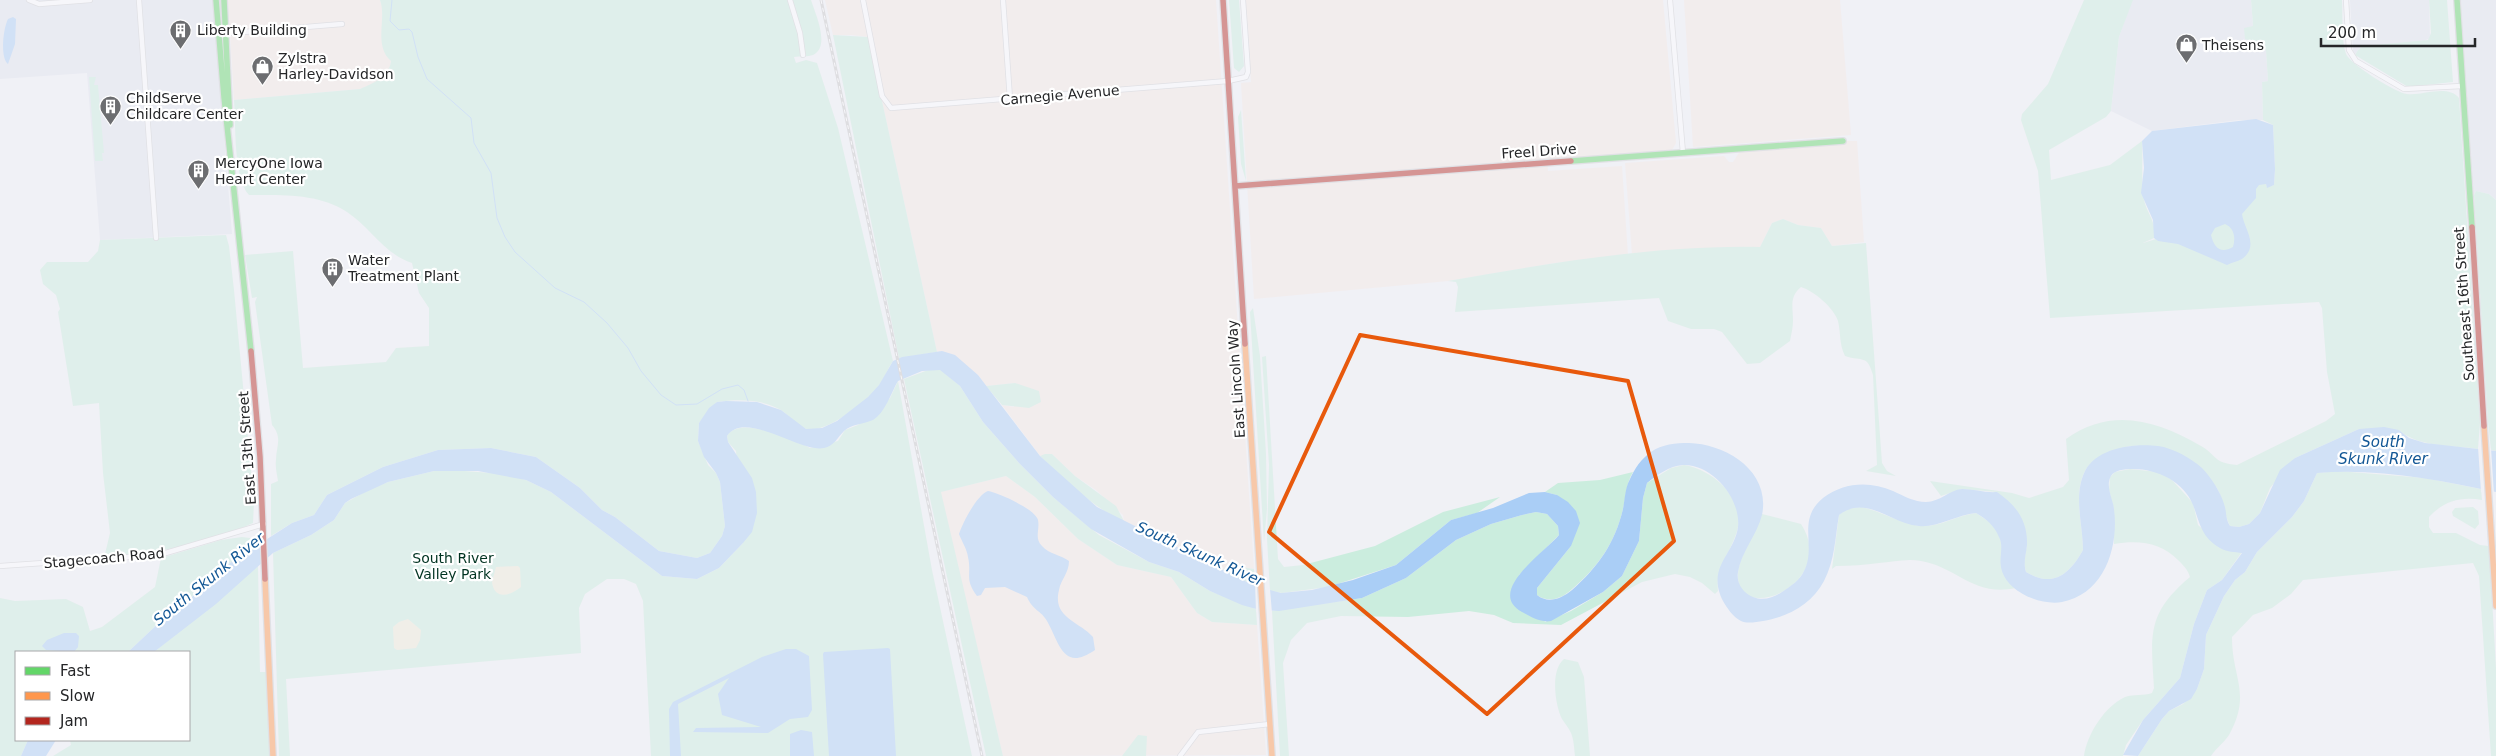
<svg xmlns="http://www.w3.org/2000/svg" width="2496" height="756" viewBox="0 0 2496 756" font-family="'DejaVu Sans',sans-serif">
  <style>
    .built { fill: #e0e4ee }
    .industrial { fill: #f4e8e3 }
    .green { fill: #cbedde }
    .sand { fill: #f0ecd8 }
    .water { fill: #aacef6; fill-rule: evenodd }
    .pier { fill: #f0f1f5 }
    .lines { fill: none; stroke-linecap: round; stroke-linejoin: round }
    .stream { stroke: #aacef6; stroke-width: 1 }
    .street-casing { stroke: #cdced1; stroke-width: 6 }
    .fast-casing { stroke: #cdced1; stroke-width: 8 }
    .slow-casing { stroke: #cdced1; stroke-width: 8 }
    .jam-casing { stroke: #cdced1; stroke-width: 8 }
    .street { stroke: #fdfdfe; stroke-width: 4.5 }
    .fast { stroke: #63d668; stroke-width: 5.5 }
    .slow { stroke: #ff974d; stroke-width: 5.5 }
    .jam { stroke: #b3261e; stroke-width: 5.5 }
    .rail-casing { stroke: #c7c7c8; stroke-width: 3 }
    .rail { stroke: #fff; stroke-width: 1; stroke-dasharray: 4; stroke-linecap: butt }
    .marked { fill: none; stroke: #e8590c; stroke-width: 4; stroke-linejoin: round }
    .labels { text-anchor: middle; stroke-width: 4.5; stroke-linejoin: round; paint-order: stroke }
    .poi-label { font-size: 14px; fill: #252628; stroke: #fff; text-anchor: start }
    .street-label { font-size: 14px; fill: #252628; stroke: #fff }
    .park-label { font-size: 14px; fill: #003321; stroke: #fff }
    .water-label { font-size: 15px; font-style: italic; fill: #135795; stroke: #fff }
  </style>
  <rect width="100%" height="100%" fill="#f0f1f5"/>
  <path class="built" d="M0,0h213l19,234 -132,6 -13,-167 -87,6z
    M2132,0h119l2,26 -3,15 12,4 4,6 2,30 -6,1 1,38h-24l-87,11 -41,-20 8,-74z
    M2350,0h79l1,38 -6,3 -61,5 -5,4 -3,5 -2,-4z
    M2461,0h35v200l-7,-6 -13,-3 -2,4z"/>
  <path class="industrial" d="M228,0h152l2,6 1,42 8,13 -1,6 -12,15 -18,7 -126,11z
    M825,0h391l38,569 -26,-4 -5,5 -99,-49 -1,-6 -27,-25 -21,-14 -23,-22 -12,2 -38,-51 12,2 1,-24 -29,3 -8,-11 -36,-24 -5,1 -69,-315 -16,-2h-19z
    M1245,0h418l13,143 -4,7 -125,10 1,11 74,-5 6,90 -73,7 -107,18 -194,18 -13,-216 10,-1z
    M1684,0h156l11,135 -158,12z
    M1843,141h14l7,101 -32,4 -11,-18 -23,-3 -15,-6 -11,4 -12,24 -128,7 -7,-91 99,-7 5,6h4l9,-14z
    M1006,476l29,21 43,42 39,26 54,12 26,36 15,9 45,3 9,130 -263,1 -63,-264z"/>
  <path class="green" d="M380,0h431c4,13 20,47 2,55 -5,2 -13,1 -19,2l2,6 10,-3 11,3 21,65 55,233c-5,7 -8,16 -13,23 -11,16 -53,50 -74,45 -9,-3 -17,-14 -25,-19 -19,-11 -42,-11 -64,-8l-18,21 -1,18 10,24 8,8 4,9 5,44 -3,10 -12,17 -13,5 -38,-7 -44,-34 -13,-7 -22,-22 -44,-31 -45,-9 -53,2 -55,17 -56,28 -13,20 -22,8 -21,13v-52l7,-3c-1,-7 -3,-14 -2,-21 0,-14 7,-22 -4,-35l-17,-123 2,-5 -5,1 -7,-43 48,-4 10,117 83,-6 10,-14 33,-2v-38l-10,-15 -7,-30c-28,-9 -42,-36 -65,-51 -28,-19 -67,-17 -98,-17 -16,-17 -13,-72 -15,-95l126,-11c14,-6 29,-12 31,-28 -18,-16 -4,-42 -11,-61z
    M1229,0h10l5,66 -5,6 -5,-4z
    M2084,0h49l-14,37 -8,74 -5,6 -57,33 2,30 59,-15 32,-24c1,21 -1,39 2,59 3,14 13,22 10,38l-11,5 13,-4 2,2 101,-57h7l1,3 7,-2 1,-16 -2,-44 -10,-5 -1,-38 6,-1 -2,-30 -4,-7 -17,-5 -1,-11 9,-2 -2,-26h91c1,17 -1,38 4,54 4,10 50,39 61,40 16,2 40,-10 52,4l21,325 -2,26c-25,-4 -59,-1 -79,-19l-40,-1 -64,29 -25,30 -10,25 -11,11 -10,3 -9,-1c-8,-15 -5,-32 -19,-45 -6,-5 -65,-34 -72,-35 -15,-2 -47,11 -54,25 -12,23 -2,54 -2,79 -14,25 -30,38 -57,22l-2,-9 3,-19 -30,-52 -35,-3 -21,7 -11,-15 82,12 17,5 34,-11 6,-7 -3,-41c45,-32 90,-19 135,7 17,10 12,17 36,19l89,-44 9,-7 -8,-42 -5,-64 -3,-6 -269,16 -12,-147 -17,-51 1,-6 26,-30z
    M2429,0h18l6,82 -45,5 -53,-32 3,-5 5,-4 65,-6 3,-7z
    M833,35l35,2 69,315 -38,6z
    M89,77h7l-2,8h4l6,68h-2l1,8h-8z
    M1241,110l5,71 -5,-17 -3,-47z
    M2476,191l13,3 7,6v251l-5,-1 -3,-28 -14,-227z
    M1783,219l15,6 23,3 11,18 34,-3 16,220 5,8 9,5 -30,-5 11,-6 -4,-90c-6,-21 -10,-13 -28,-19 -6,-12 -4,-22 -7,-35 -4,-13 -24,-30 -37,-34 -12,10 -8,20 -8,34 0,7 -2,14 -3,20l-30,22 -13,1 -25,-32 -8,-3h-23l-23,-8 -9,-23 -204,14 3,-25 -2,-5 -8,-1c102,-18 208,-36 312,-34l12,-24z
    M226,235l3,11 5,44 20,213 -1,20c-10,5 -22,8 -33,12 -37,11 -76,23 -115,19l5,-21 -7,-60 -4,-70 -26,3 -15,-94 2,-3 -4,-14 -13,-11 -3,-14 7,-8h41l10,-11 2,-11z
    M1253,308l7,48 6,98 1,55 -3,33 -14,-230z
    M1266,356l12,203 6,8 19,-2 72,-19 68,-34 57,-15 -23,16 -26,7 -55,45 -68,22 -46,6 -12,-2 -3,-52 2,-74 -7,-108z
    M931,369h9l20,17 23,36 36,41 34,34 46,38 50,27 30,10 31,19 46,18 1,16 -45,-3 -15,-9 -26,-36 -54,-12 -39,-26 -43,-42 -29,-21 -65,16 62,264h-17l-82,-377z
    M898,381l34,189 40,186h-321l-8,-155 -7,-17 -12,-5h-17l-22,15 -6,14 2,45 -295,26 4,77h-11l-6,-203 38,-18 23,-15 11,-17 25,-14 18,-7 46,-11 18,-1 52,4 22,6 25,12 111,84 35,3 22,-11 24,-25 -7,-92 -8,-9 -1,-6c13,-21 65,3 83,12l28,-7 7,-11 13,-5 32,-27z
    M1015,383l24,8 2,11 -12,6 -27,-3 -16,-19z
    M1045,454h7l23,22 41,30 8,15c-25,-8 -64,-46 -84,-65z
    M1684,465c31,5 66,37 51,72 -8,21 -19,30 -17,54l-3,3 -13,-11 -12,-6 -15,-3 -33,8 -81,43 -48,-2 -19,-8 -25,-4 -61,6 -67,-1 -34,7 -16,17 -8,23 6,93h-9l-8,-145 90,-13 44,-20 50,-38 35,-16 31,-9 14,-3 11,2 11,12 1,9 -40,40 26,47 26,-11 32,-19 19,-16 17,-35 4,-43 4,-15 24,-15z
    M2130,469l29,3 13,8 21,23 5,22 30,26 14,1 -20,28 -15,10 -13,34 -14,54 -37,42 -17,25 -3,11h-39c3,-22 21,-50 41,-59 9,-3 18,-1 27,-4l2,-5c-3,-53 -8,-74 36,-111 -2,-7 -6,-11 -11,-16 -18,-19 -40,-21 -65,-17v-35l-5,-19 1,-13 5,-5z
    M2338,471l87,7 56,11 1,11c-21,-4 -38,1 -53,17v10l4,6h23l24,12 9,1 7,122v88h-5l-12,-180 -6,-13 -170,17 -12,14 -19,14 -19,7 -21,22c0,42 20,56 -3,98 -5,8 -13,13 -18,21h-73l24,-37 7,-8 14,-7 14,-15 7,-20 2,-34 18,-39 11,-16 10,-8 12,-20 35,-35 12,-16 13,-28z
    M1633,472c-7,12 -7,24 -10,37 -8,34 -25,58 -52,81 -10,9 -23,13 -34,5v-7l34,-42 -14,-51 -12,-3 13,-9 42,-3z
    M1861,507c17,3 48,20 63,19 18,0 34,-11 52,-13 6,4 13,8 18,14 15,18 2,41 22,61 -43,9 -59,-21 -95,-27 -14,-3 -28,1 -42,2 -14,2 -28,3 -43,3l-4,3 7,-54 7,-6z
    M2473,507l5,4 1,13 -4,5 -22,-13 -1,-4 3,-4z
    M1762,514l39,10c39,60 -66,103 -63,50 1,-18 18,-42 24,-60z
    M242,537l15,2v7l-27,17 -11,13 -57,44 -34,32h-112v88h12l-7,16h-21v-158l15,3 51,-2 17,8 7,24 12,-4 53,-40 6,-29 60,-18z
    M1228,565l26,4 1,17 -32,-16z
    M258,566l2,106h9l4,84h-220l18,-11 -1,-5h119v-88h-35z
    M1564,659l14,3 6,15 6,79h-15c-1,-8 -1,-16 -4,-23 -2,-5 -6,-9 -9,-14 -7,-14 -12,-49 2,-60z
    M1138,735l9,1 -1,20h-24z"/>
  <path class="sand" d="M518,566l2,2 1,19c-11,9 -27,13 -29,-5l4,-15z
    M408,619l13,11 -1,10 -4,8 -19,2 -3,-2 -1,-21 6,-5z"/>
  <path class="water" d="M13,17l3,2 -1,25 -7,20c-8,-6 -5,-35 0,-45z
    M2256,119l17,6 2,44 -1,16 -7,3 -1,-4 -7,1 -3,4v9l-14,16c2,15 18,32 0,45 -5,3 -10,3 -15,6l-49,-21 -20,-3 -4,-3 -1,-18 -12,-27 3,-25 -2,-27 10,-10zM2225,224c9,4 11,13 8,23 -12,7 -19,1 -22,-12l4,-7z
    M942,351l13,4 23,20 62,81 57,51 158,79 26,7 31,-3 41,-10 43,-15 55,-45 42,-12 36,-15 16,-1 12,3 11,7 8,9 4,12 -9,23 -34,42v7c11,9 24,4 35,-5 26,-23 43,-47 51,-81 2,-10 2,-21 7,-30 5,-11 11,-20 21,-27 11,-8 25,-9 38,-9 37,1 82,28 73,72 -5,20 -21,37 -24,57 -2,11 5,21 15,25 10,4 20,1 29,-5 9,-6 18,-12 22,-21 13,-25 -8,-51 19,-73 21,-16 47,-17 70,-7 11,5 21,11 33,11 14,0 23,-12 36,-13 12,0 23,4 35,3 19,13 31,29 30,53 -1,10 -4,17 -1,27 27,16 43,3 57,-22 0,-25 -10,-55 2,-79 12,-24 51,-28 73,-25 15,2 33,12 44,22 9,9 19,25 22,36 3,8 1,14 6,22l9,1 10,-3 11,-11 20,-43 15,-12 64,-29 25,-2 15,3 10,8 16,5 71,8v41c-59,-12 -118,-24 -179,-19l-13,28 -12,16 -35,35 -12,20 -10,8 -11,16 -18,39 -2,34 -7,20 -6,10 -22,12 -7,8 -24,37 -15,-1 20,-35 37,-42 14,-54 13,-34 15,-10 20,-27c-7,-1 -16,-1 -22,-5 -19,-11 -20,-25 -27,-43 -9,-24 -38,-37 -62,-36 -6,0 -17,1 -20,7 -6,10 2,23 3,33 5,39 -10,85 -52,93 -22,4 -57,-11 -61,-35 -2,-10 3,-21 -2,-30 -5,-12 -13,-18 -23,-24 -19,2 -40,15 -57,13 -28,-2 -52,-32 -80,-11 -4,23 -4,45 -15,66 -12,23 -36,36 -61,40 -7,1 -16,3 -22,0 -8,-4 -14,-13 -18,-20 -17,-34 11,-46 15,-74 3,-28 -25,-63 -55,-62 -14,1 -26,10 -36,18l-4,15 -4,43 -17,35 -19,16 -52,29c-10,2 -20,-4 -29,-9 -37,-20 23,-60 37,-77l-1,-9 -11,-12 -11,-2 -14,3 -31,9 -35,16 -50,38 -44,20 -83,13 -19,-1 -18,-5 -32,-14 -31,-19 -30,-10 -58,-33 -38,-32 -34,-34 -36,-41 -23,-36 -20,-16 -18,1 -24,10c-7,12 -13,32 -25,39 -9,4 -22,4 -29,11 -7,7 -10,15 -20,17 -25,5 -79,-39 -97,-12l1,6 24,36 4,14 1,21 -5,19 -9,11 -24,25 -22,11 -35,-3 -111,-84 -25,-12 -48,-9h-44l-46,11 -37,17 -6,4 -11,17 -23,15 -38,18 -57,51 -62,48h-26l34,-32 57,-44 11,-13 62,-40 22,-8 13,-20 56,-28 55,-17 53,-2 45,9 44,31 22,22 13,7 44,34 38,7 13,-5 12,-17 3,-10 -5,-44 -4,-9 -12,-16 -6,-16 1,-18 10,-15 8,-6 9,-1 31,1 24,8 25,19 16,-1 15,-7 31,-24 11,-12 14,-24 9,-4z
    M988,491c11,2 47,18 50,29 2,10 -4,18 4,26 7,8 19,9 27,15 0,12 -8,18 -10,29 -7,28 20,31 34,47l2,13c-32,22 -35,-6 -48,-29 -6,-11 -14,-10 -20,-24l-22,-10 -20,1 -4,7 -4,1c-13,-17 -5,-22 -9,-39 -1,-8 -6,-15 -9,-23 4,-12 18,-39 29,-43z
    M64,633h12l3,3 -1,11 -4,5 -28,-2 -4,-4 5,-6z
    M888,648l2,1 6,107h-67l-6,-102 1,-2z
    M786,649h10l13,7 3,54 -4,7 -18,2 -22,14 -75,-1 3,-4 65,-1 -39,-12 -4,-21 11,-16 -51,26 3,52h-11l-1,-47 4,-7 89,-45z
    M801,730l11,2 2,24h-24v-22z
    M28,740h28l-10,16h-25z"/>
  <path class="pier" d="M2478,447l13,1 3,46 -13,-2z
    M1255,583l15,6 2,24 -16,-1z"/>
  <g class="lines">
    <path class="stream" d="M392,0l-2,21 9,9 10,-1 3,3 6,25 9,22 44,39 3,25 17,30 6,45 8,19 10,15 40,36 29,14 23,21 21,25 13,23 20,24 15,10 21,-1 25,-15 16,-4 6,5 4,11"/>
    <defs>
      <path id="street" d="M29,0l10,4 51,-4
        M139,0l17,238
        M790,0l10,33 3,22
        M863,0l19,96 9,12 337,-27 18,-4 2,-5 -5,-72
        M1003,0l7,99
        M1670,0l13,153
        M2346,0l3,50 7,11 48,28 58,-3
        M219,34l123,-10
        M0,566l159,-11 105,-31
        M1180,756l18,-24 72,-8"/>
      <path id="fast" d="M216,0l8,97 27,254
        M224,0l6,125
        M2457,0l15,227
        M1571,161l272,-20"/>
      <path id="slow" d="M1245,344l27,412
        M2484,426l12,180
        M265,579l8,177"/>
      <path id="jam" d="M1223,0l22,344
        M1236,186l335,-25
        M2472,227l12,199
        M251,351l9,106 5,122"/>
    </defs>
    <use href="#street" class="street-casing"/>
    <use href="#fast" class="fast-casing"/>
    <use href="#slow" class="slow-casing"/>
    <use href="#jam" class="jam-casing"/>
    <use href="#street" class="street"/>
    <use href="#fast" class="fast"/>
    <use href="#slow" class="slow"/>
    <use href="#jam" class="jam"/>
    <defs>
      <path id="rail" d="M821,0l161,756"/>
    </defs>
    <use href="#rail" class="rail-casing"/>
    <use href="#rail" class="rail"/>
  </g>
  <path d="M0 0H2496V756H0ZM1360,335l268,46 46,160 -187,173 -218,-182z" fill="#f0f1f5" fill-opacity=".55" fill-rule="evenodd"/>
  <path class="marked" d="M1360,335l268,46 46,160 -187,173 -218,-182z"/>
  <defs>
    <symbol id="building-pin" viewBox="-11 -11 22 30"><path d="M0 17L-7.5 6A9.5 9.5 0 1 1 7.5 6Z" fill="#6c6d70" stroke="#fff"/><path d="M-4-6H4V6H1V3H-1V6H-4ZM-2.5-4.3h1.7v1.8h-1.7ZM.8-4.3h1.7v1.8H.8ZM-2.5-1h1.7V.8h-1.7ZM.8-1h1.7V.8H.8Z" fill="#fff"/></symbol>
    <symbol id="shop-pin" viewBox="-11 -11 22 30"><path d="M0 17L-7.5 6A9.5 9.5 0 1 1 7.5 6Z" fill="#6c6d70" stroke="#fff"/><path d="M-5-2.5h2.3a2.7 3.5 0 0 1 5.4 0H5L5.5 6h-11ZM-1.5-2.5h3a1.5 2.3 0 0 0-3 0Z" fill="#fff"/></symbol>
  </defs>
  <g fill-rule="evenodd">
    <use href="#building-pin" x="168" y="18" width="25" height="34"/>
    <use href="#shop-pin" x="2174" y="32" width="25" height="34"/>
    <use href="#shop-pin" x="250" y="54" width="25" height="34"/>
    <use href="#building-pin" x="98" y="94" width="25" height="34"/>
    <use href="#building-pin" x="186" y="158" width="25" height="34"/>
    <use href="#building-pin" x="320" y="256" width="25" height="34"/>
  </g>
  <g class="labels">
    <g class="poi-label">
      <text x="197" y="35">Liberty Building</text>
      <text x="2202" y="50">Theisens</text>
      <text x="278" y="63">Zylstra<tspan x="278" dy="16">Harley-Davidson</tspan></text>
      <text x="126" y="103">ChildServe<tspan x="126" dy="16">Childcare Center</tspan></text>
      <text x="215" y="168">MercyOne Iowa<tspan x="215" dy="16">Heart Center</tspan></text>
      <text x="348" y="265">Water<tspan x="348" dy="16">Treatment Plant</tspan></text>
    </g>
    <g class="street-label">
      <text transform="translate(1060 95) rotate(-5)" y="5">Carnegie Avenue</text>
      <text transform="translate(1539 151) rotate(-4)" y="5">Freel Drive</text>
      <text transform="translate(2464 304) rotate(-94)" y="5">Southeast 16th Street</text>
      <text transform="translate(1236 379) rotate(-94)" y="5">East Lincoln Way</text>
      <text transform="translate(247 448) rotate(-94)" y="5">East 13th Street</text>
      <text transform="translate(104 558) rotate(-5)" y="5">Stagecoach Road</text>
    </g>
    <g class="park-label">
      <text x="453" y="563">South River<tspan x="453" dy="16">Valley Park</tspan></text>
    </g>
    <g class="water-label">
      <text x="2383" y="447">South<tspan x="2383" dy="17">Skunk River</tspan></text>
      <text transform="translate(1200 554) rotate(24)" y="5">South Skunk River</text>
      <text transform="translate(209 579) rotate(-39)" y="5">South Skunk River</text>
    </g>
  </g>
  <rect x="15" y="651" width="175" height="90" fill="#ffffff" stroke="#a8a8a9"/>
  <rect x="25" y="667" width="25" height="8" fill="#63d668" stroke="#a8a8a9"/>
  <text x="60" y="676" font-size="15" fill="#252628">Fast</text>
  <rect x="25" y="692" width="25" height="8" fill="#ff974d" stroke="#a8a8a9"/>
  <text x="60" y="701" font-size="15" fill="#252628">Slow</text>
  <rect x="25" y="717" width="25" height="8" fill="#b3261e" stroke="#a8a8a9"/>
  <text x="60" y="726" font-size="15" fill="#252628">Jam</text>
  <path d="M2321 38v8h154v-8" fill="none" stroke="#252628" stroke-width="2.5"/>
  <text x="2328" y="38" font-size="15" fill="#252628" stroke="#ffffff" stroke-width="4" paint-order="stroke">200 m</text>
</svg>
